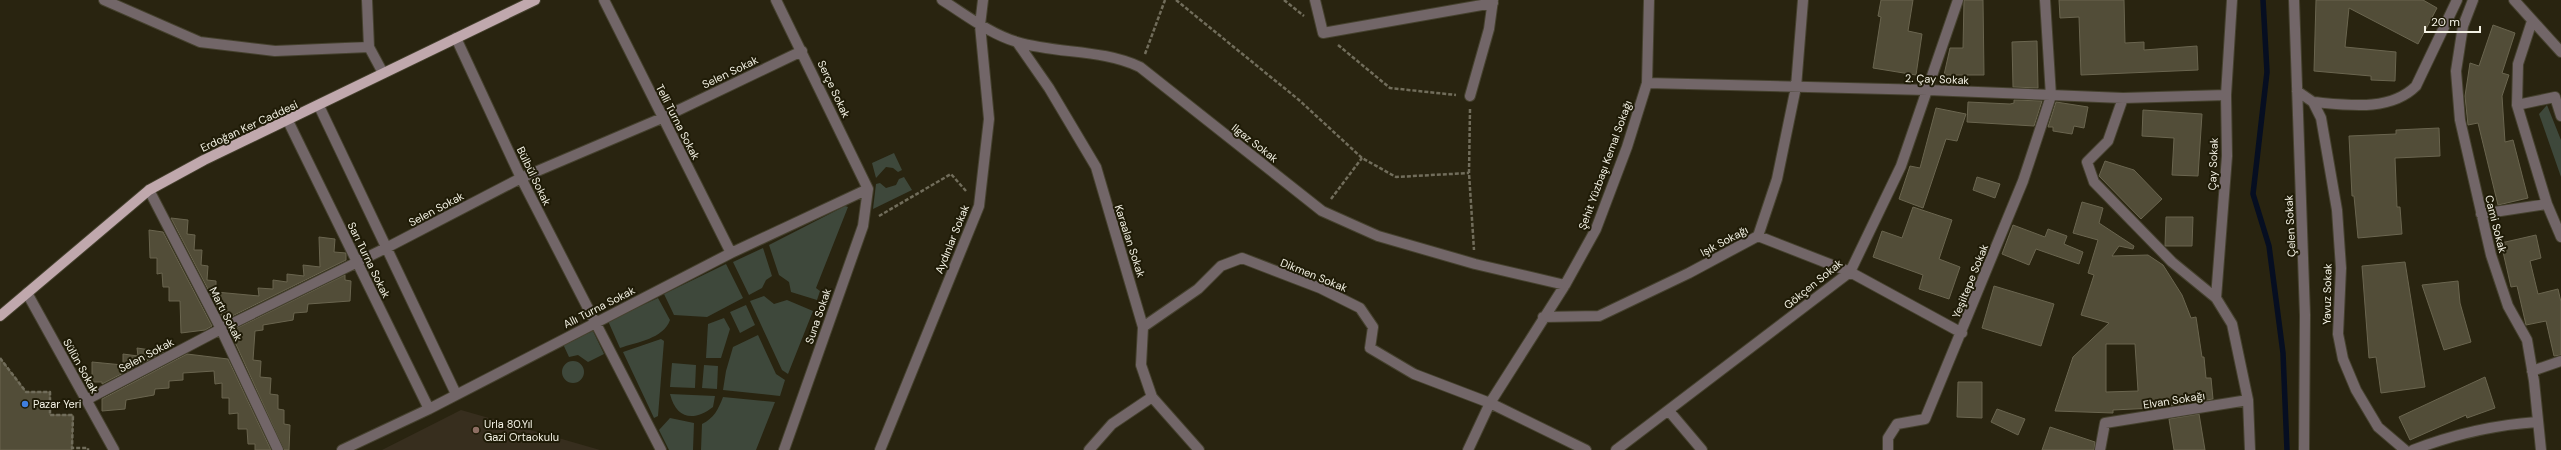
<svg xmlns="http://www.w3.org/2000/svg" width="2561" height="450" viewBox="0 0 2561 450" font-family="'DM Sans',sans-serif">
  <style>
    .education { fill: #372e1e }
    .green { fill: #3e483b }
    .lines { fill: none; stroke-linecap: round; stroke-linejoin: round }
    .stream { stroke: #060e21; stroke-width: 5.5 }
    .building { fill: #524d38; stroke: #6a654f; fill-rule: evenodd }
    .minor-casing { stroke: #45412e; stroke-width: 12 }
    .major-casing { stroke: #45412e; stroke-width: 12 }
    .path { stroke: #716d5b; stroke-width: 2.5; stroke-dasharray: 4 2; stroke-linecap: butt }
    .minor { stroke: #726668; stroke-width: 10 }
    .major { stroke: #c0a8ad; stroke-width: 10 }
    .shop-dot { fill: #3f7fe0; stroke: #1f1b07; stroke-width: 1.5 }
    .education-dot { fill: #8d6e63; stroke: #1f1b07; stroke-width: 1.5 }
    .labels { text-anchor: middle; stroke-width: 4; stroke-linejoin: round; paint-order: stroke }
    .street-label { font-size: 11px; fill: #f3f1e4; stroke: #1f1b07 }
    .poi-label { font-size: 11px; fill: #f3f1e4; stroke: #1f1b07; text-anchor: start }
  </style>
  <rect width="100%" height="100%" fill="#292410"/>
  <path class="education" d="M461,410l139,40h-218z"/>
  <path class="green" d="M2547,105l14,35v37l-22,-63z
    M894,153l8,17 -4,2 -5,-4 -7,-1 -10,11 -4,-15z
    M904,177l8,13 -39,19 3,-25 4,-1 6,5 10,-3 3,-6z
    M845,206l3,1 -32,81 4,3 -3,9 -26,-8 -2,-10 -10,-7 -10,-30z
    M763,248l9,28 -6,4 -4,8 -13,7 -16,-33z
    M726,264l17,34 -36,19 -33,-2 -10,-21z
    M764,296l10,8 13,-4 26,11 -25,63 -6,-4 -32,-69z
    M658,298l12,22c-7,19 -33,22 -50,28l-12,-27z
    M746,305l9,20 -15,8 -10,-21z
    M724,318l6,11 -9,29h-15l2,-34z
    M593,331l11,23 -16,8 -10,-7 -9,2 -6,-13z
    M758,335l18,39 9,6 -5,16 -57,-6 3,-19 7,-24z
    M661,339l3,2 -6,75 -4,2 -31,-66z
    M562 372a11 11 0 1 1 22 0a11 11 0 1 1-22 0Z
    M672,363l24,2 -1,23 -25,-1z
    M704,365l14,1 -1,23 -15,-1z
    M670,394l45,2 -2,11c-19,15 -37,12 -43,-13z
    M723,397l52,5 -19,48h-55l1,-26c12,-6 16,-14 21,-27z
    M670,418l24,5 -1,27h-24l-10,-20z"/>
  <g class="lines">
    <path class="stream" d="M2263,0l4,72 -14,122 16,52 14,107 4,97"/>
  </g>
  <path class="building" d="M1881,0h32l-5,31 14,3 -6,41 -43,-7 8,-51 -3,-1z
    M1964,0h19l1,75h-40l6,-27h13z
    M2059,0h65l1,43 19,-1v8l53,-4 1,24 -117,5 -2,-58 -19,1z
    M2316,0h107l14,8 -19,36 -69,-36 -4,39 51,5 -1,29 -24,-1v-4l-57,-5z
    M2493,25l22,8 -13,40 7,2 -7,21 3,46 8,-2 15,58 -30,7 -20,-82 -10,2 -3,-29 5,-33 9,3z
    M2037,41l1,47 -25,-1 -1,-45z
    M2014,100l28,1 -8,25 -67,-4 1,-20 42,2 4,-1z
    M2056,102l32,5 -4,21 -10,-2 -2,8 -19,-3v-4h-5z
    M1936,108l30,6 -9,27 -11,-2 -23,69 -24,-9 11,-33 10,2z
    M2143,110l59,4 -4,62 -26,-1 2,-37 -32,-2z
    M2439,128l1,28 -45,2 2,49h3l2,27 -44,4 -4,-42h-2l-3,-60 47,-2v-4z
    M2105,161l29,9 28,29 -21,20 -42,-43z
    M1977,177l23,7 -5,14 -22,-8z
    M2082,202l21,6 -4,15 35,23 -1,3 -14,-3 -7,10 36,-1 15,10 19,30 9,23 5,-1 6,40h2l2,21h5l2,21 -59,9 -41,2v3l-58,-2 18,-54 36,-34 -28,-8 13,-40 -6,-2 10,-33 -25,-7zM2106,344h29l3,47 -32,1z
    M1913,207l39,13 -13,39 21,8 -11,32 -30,-10 4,-14 -50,-18 9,-26 20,7z
    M2166,217h27l-1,29h-27z
    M171,218l17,2 -1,14 8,1 -1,15h8l-1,15 7,1 -1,14 9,1v11l43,4 -1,-8 15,1v-9l14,2v-8l17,2 -1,-11 17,2 -1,-30 16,2 -1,13 12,1v7l-122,60z
    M2013,225l32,12 3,-8 19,7 -3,8 19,8 -4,12 -43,-15 -7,16 -27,-11z
    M149,230l14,2 49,94 -7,4 -24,3 -1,-32h-11v-14h-6l-1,-14 -5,1v-16h-7z
    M2536,235l5,23 -11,3 8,33 20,-5 3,13v53l-7,1 -8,-35 -20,4 -9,-39 -6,1 -10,-44z
    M2405,262l20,125 -44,6 -5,-36 -7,1 -7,-92z
    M345,275v5l6,1 -1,20 -42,3 -1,8 -13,1 -1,7 -30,5v5l-8,1 -2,29 8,1 -1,16 11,1 -1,16 8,1v14l6,1v14l6,1 -1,25h-5l-50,-110 -1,-10z
    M2458,281l2,22 11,39 -27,8 -22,-65z
    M1994,286l60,18 -13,42 -59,-18z
    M137,348l27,4 -62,32v-2h-10v-20l31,3v-11l15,2z
    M187,354l41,5 43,91h-16v-6h-7l-1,-15h-9v-16l-9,1v-16h-7v-15l-7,1 -1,-13 -31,2v7l-14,1v7l-14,1 -1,6 -28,5 -1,9 -23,2v-12z
    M0,358l26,34h24v23h23l-1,35h-72z
    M2485,377l10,31 -28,10 -1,-3 -56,25 -11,-23z
    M1958,382h24v36l-25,-1z
    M1997,409l28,10 -7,16 -27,-13z
    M2199,414l6,36h-31l-5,-31z
    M2050,427l45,15 -1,8h-52z"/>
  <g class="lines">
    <defs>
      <path id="minor" d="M104,0l96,42 75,9 94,-4 14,26
        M367,0l2,47
        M604,0l127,253
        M776,0l92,189
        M942,0c24,15 48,34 75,42 41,12 85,7 123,25l182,144 56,25 97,28 90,21
        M1315,0l8,33 170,-30
        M2232,0l-6,95 1,61 -11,142 16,26 16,76 2,50
        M2294,0l11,315 -1,135
        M2473,0l-10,26 -7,45 4,49 31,135 17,51 19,34 7,41 7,69
        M2514,0l47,52
        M2532,21l-14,43 -1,41 30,99 14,33
        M456,38l65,140 140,272
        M1017,42l32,46 47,79 47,160 -2,38 11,32 47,53
        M1647,83l281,7 195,8 103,-3
        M2297,91l16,11 8,16 16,92 4,58 -3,66 5,25 13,31 22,37 27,23
        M1470,96l19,-67 4,-29
        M2123,98l-15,43 -21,21 7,20 78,80 44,36
        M2313,102c34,3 77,10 103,-16l41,-86
        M2517,105l38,-8 6,19
        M319,106l137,288
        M288,121l141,288
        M149,190l72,139 57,121
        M2481,214l66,-10
        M1758,236l92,36 112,61
        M27,293l87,157
        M1543,317l56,-1 90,-43 69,-37 19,-57 19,-92 7,-87
        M1143,327l55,-38 23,-23 21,-8 78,30 40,20 13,19 -3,21 44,26 76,29 96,47
        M2532,371l29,-10
        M86,400l135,-71 167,-82 133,-69 141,-60 140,-67
        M1669,411l33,39
        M342,450l87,-41 302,-156 137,-64
        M784,450l79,-224 5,-37
        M880,450l99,-244 10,-87 -9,-94 3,-25
        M1089,450l23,-26 40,-27
        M1468,450l22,-47 75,-118 31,-56 31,-82 20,-64 2,-83
        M1616,450l234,-178 51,-106 57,-166
        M1888,450v-12l9,-14 28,-5 98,-238 28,-85 -6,-96
        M2100,450l5,-27 143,-23
        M2413,450c41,-16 80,-25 124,-28"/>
      <path id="major" d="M0,316l149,-126 55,-30 331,-160"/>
    </defs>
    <use href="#minor" class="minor-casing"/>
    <use href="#major" class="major-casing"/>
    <path class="path" d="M1176,0l123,100 63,58 34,19 73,-4
      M1284,0l20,16
      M1338,45l52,43 66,7
      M1145,54l20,-54
      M1470,109l-1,64 5,77
      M1331,199l31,-41
      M879,216l72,-42 15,17
      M0,358l26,34h24v23h23l-1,33h16v2"/>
    <use href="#minor" class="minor"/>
    <use href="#major" class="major"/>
  </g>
  <circle class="shop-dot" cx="25" cy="404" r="4"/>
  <circle class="education-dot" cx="476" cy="430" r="4"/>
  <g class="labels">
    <g class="street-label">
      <text transform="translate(730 72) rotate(-26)" y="4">Selen Sokak</text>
      <text transform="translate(1937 79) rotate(2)" y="4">2. Çay Sokak</text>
      <text transform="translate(834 89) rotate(65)" y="4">Serçe Sokak</text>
      <text transform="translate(678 122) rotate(63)" y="4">Telli Turna Sokak</text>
      <text transform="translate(249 126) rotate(-25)" y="4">Erdoğan Ker Caddesi</text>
      <text transform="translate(1255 143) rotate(38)" y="4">Ilgaz Sokak</text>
      <text transform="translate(2213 164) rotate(-88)" y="4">Çay Sokak</text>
      <text transform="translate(1605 165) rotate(-70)" y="4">Şehit Yüzbaşı Kemal Sokağı</text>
      <text transform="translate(534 176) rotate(64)" y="4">Bülbül Sokak</text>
      <text transform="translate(436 209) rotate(-28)" y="4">Selen Sokak</text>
      <text transform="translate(2496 224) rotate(76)" y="4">Cami Sokak</text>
      <text transform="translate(2290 226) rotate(-93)" y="4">Çelen Sokak</text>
      <text transform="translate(952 239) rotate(-68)" y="4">Aydınlar Sokak</text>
      <text transform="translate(1130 241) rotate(72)" y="4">Karaalan Sokak</text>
      <text transform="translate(1724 241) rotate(-28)" y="4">Işık Sokağı</text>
      <text transform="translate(369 260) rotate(64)" y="4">Sarı Turna Sokak</text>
      <text transform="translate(1314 275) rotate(22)" y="4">Dikmen Sokak</text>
      <text transform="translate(1970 281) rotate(-68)" y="4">Yeşiltepe Sokak</text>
      <text transform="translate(1813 284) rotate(-39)" y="4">Gökçen Sokak</text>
      <text transform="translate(2327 294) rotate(-89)" y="4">Yavuz Sokak</text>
      <text transform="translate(599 307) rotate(-27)" y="4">Allı Turna Sokak</text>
      <text transform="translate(226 314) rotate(63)" y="4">Martı Sokak</text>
      <text transform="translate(818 316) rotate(-71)" y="4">Suna Sokak</text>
      <text transform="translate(146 355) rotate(-28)" y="4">Selen Sokak</text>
      <text transform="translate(81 366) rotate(61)" y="4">Sülün Sokak</text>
      <text transform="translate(2174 400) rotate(-9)" y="4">Elvan Sokağı</text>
    </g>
    <g class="poi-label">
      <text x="33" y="408">Pazar Yeri</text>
      <text x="484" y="428">Urla 80.Yıl<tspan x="484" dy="13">Gazi Ortaokulu</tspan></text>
    </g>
  </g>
  <path d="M2425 26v6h55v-6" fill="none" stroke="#f3f1e4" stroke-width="2"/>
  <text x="2431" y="26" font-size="12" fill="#f3f1e4" stroke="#1f1b07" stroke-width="3" paint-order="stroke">20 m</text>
</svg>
